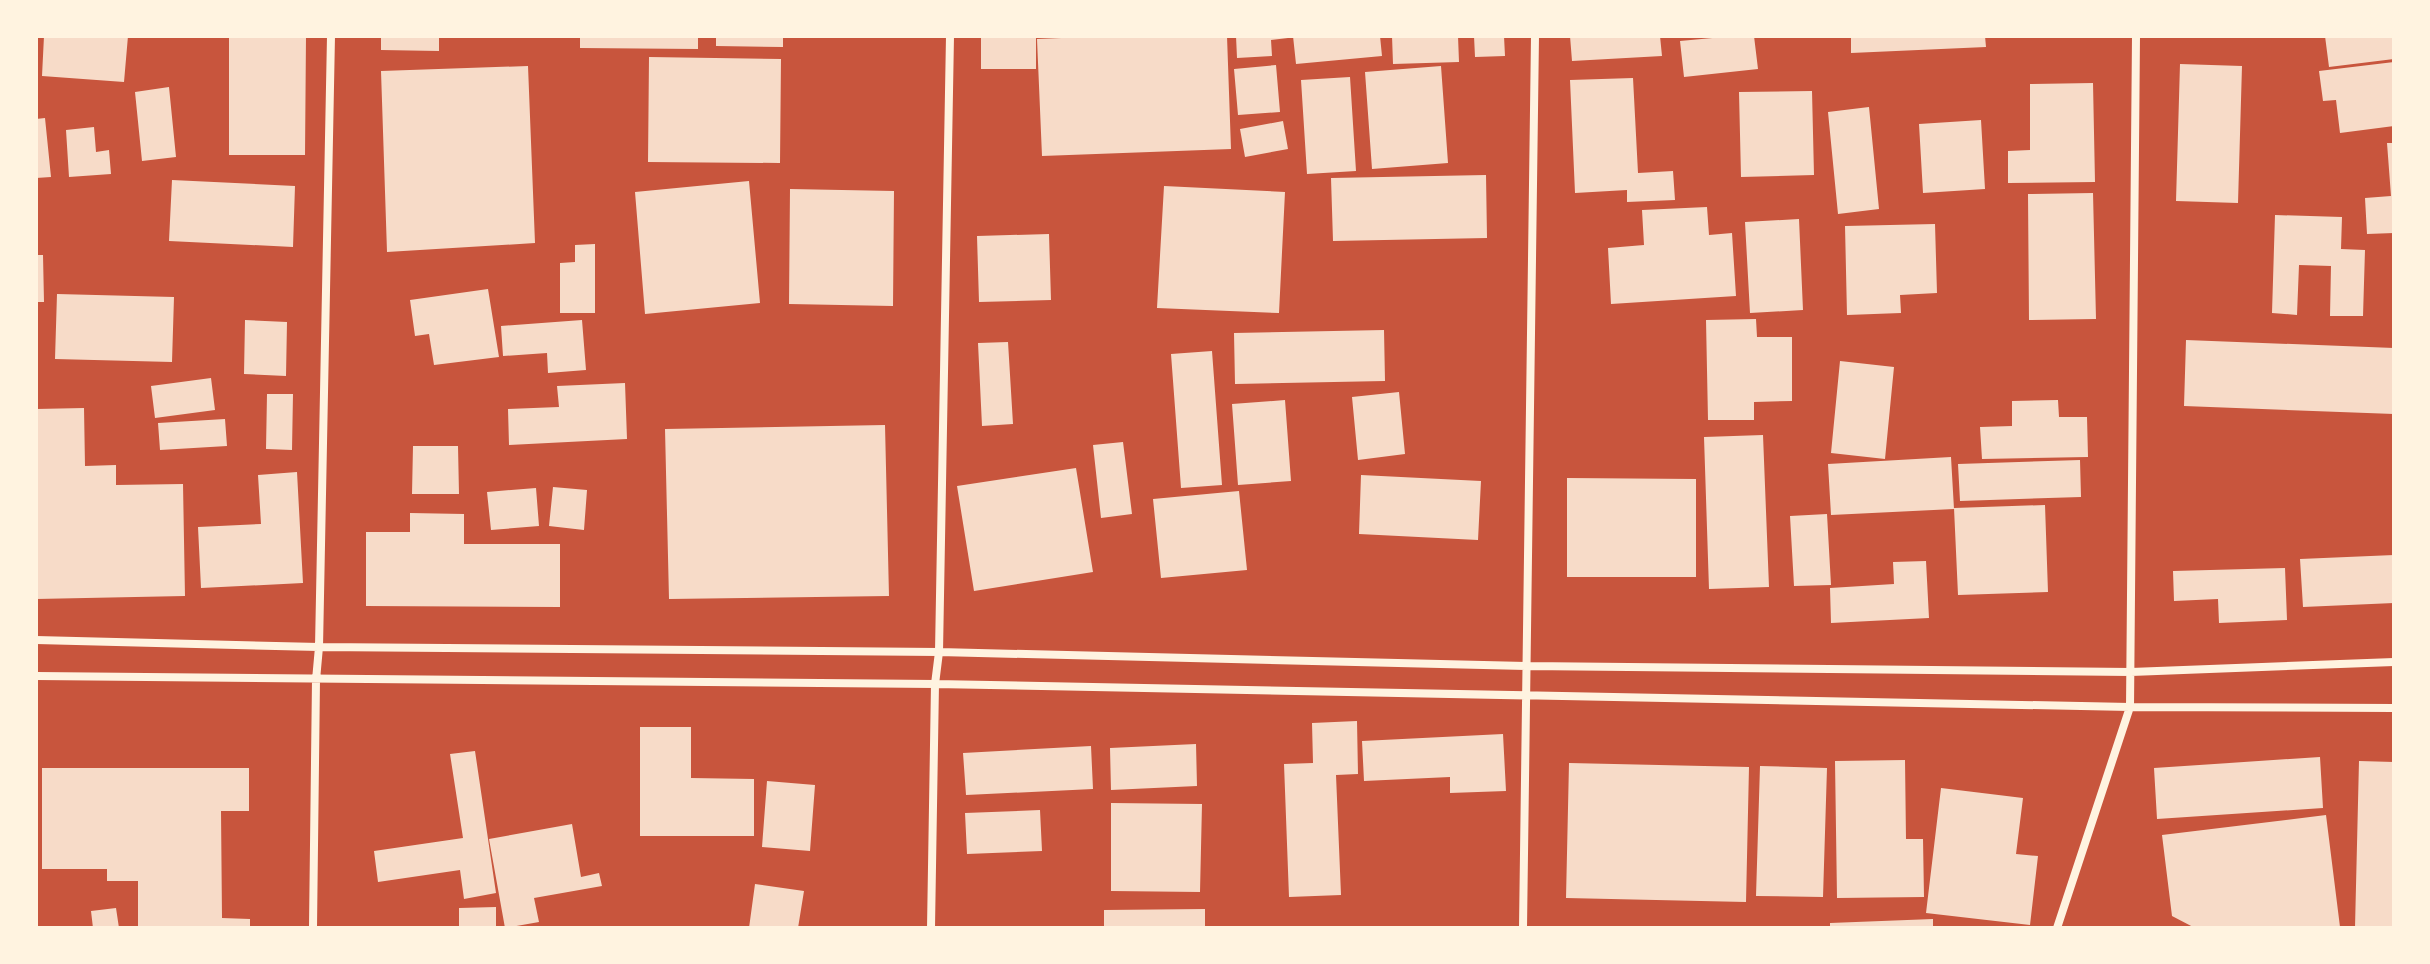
<svg xmlns="http://www.w3.org/2000/svg" width="2430" height="964" viewBox="0 0 2430 964" font-family="Inter,sans-serif">
  <style>
    .building { fill: #f7dbc8 }
    .lines { fill: none; stroke-linecap: round; stroke-linejoin: round }
    .minor { stroke: #fff3e0; stroke-width: 8 }
  </style>
  <rect width="100%" height="100%" fill="#c8553d"/>
  <path class="building" d="M44,36h84l-4,46 -82,-6z
    M229,36h77l-1,119h-76z
    M381,36h58v15l-58,-1z
    M580,36h118v13l-118,-1z
    M716,36h67v11l-67,-1z
    M1110,36h117l4,113 -189,7 -5,-117z
    M1236,36h51l1,2 -17,2 1,16 -35,2z
    M1293,36h87l2,20 -86,8z
    M1392,36h66l1,26 -66,2z
    M1474,36h30l1,20 -30,1z
    M1570,36h90l2,20 -90,5z
    M1734,36h20l4,33 -74,8 -4,-36z
    M1851,36h134l1,11 -135,6z
    M2325,36h69v23l-65,8z
    M1036,37v32h-55v-31z
    M649,57l132,2 -1,104 -132,-1z
    M2394,62v64l-54,7 -4,-33 -13,1 -4,-30z
    M2180,64l62,2 -4,137 -62,-2z
    M1276,65l4,47 -42,3 -4,-46z
    M528,66l7,177 -148,9 -6,-181z
    M1441,66l7,97 -76,6 -7,-97z
    M1350,77l6,94 -49,3 -6,-94z
    M1633,78l5,95 35,-2 2,29 -48,2v-12l-52,3 -5,-113z
    M2093,83l2,99 -87,1v-32l22,-1v-66z
    M169,87l7,70 -34,4 -7,-69z
    M1812,91l2,84 -73,2 -2,-85z
    M1869,107l10,102 -41,5 -10,-102z
    M45,118l6,59 -15,1v-59z
    M1981,120l4,69 -62,4 -4,-69z
    M1283,121l5,28 -43,8 -5,-28z
    M94,127l2,25 13,-2 2,24 -42,3 -3,-47z
    M2387,143h7v90l-27,1 -2,-36 26,-2z
    M1486,175l1,63 -154,3 -2,-63z
    M172,180l123,6 -2,61 -124,-6z
    M749,181l11,122 -115,11 -10,-122z
    M1164,186l121,6 -6,121 -122,-5z
    M790,189l104,2 -1,115 -104,-2z
    M2093,193l3,126 -67,1 -1,-126z
    M1707,207l2,28 23,-2 4,63 -125,8 -3,-56 36,-3 -2,-35z
    M2275,215l67,2 -1,32 24,1 -2,66h-33l1,-50 -32,-1 -2,50 -25,-2z
    M1799,219l4,91 -53,3 -5,-91z
    M1935,224l2,69 -37,2 1,18 -54,2 -2,-89z
    M1049,234l2,66 -72,2 -2,-66z
    M595,244v69h-35v-50l15,-1v-17z
    M36,255h7l1,47h-8z
    M488,289l11,68 -65,8 -5,-31 -14,2 -5,-36z
    M57,294l117,3 -2,65 -117,-3z
    M1756,319l1,18h35v64l-38,1v18h-46l-2,-100z
    M245,320l42,2 -1,54 -42,-2z
    M582,320l4,50 -38,3 -1,-20 -44,3 -2,-30z
    M1384,330l1,51 -150,3 -1,-51z
    M2186,340l208,8v66l-210,-8z
    M1008,342l5,82 -31,2 -4,-83z
    M1212,351l10,134 -41,3 -10,-134z
    M1840,361l54,6 -9,92 -54,-6z
    M211,378l4,32 -60,8 -4,-32z
    M625,383l2,56 -118,6 -1,-36 51,-2 -2,-21z
    M1399,392l6,62 -47,6 -6,-63z
    M267,394h26l-1,56 -26,-1z
    M1285,400l6,81 -53,4 -6,-81z
    M2058,400l1,17h28l1,40 -106,2 -2,-32 32,-1v-25z
    M84,408l1,58 31,-1v20l67,-1 2,112 -149,3v-190z
    M225,419l2,27 -67,4 -2,-27z
    M885,425l4,171 -220,3 -4,-170z
    M1763,435l6,152 -60,2 -5,-152z
    M1123,442l9,72 -31,4 -8,-73z
    M413,446h45l1,48h-47z
    M1951,457l3,52 -123,6 -3,-51z
    M2080,460l1,37 -121,4 -2,-37z
    M1076,468l17,104 -119,19 -17,-105z
    M297,472l6,111 -102,5 -3,-61 63,-3 -3,-49z
    M1361,475l120,6 -3,59 -119,-6z
    M1567,478l129,1v98h-129z
    M553,487l34,3 -3,40 -35,-4z
    M536,488l3,38 -48,4 -4,-38z
    M1239,491l8,79 -86,8 -8,-79z
    M2045,505l3,87 -90,3 -4,-87z
    M410,513l54,1v30h96v63l-194,-1v-74h44z
    M1827,514l4,71 -37,1 -4,-70z
    M2394,555v48l-91,4 -3,-48z
    M1926,561l3,57 -98,5 -1,-35 64,-4 -1,-22z
    M2285,568l2,52 -68,3 -1,-24 -44,2 -1,-30z
    M1357,721l1,53 -22,1 5,120 -52,2 -5,-133 29,-1 -1,-40z
    M640,727h51v51l63,1v57h-114z
    M1503,734l3,57 -56,2v-16l-86,4 -2,-40z
    M1196,744l1,42 -86,4 -1,-42z
    M1091,746l2,43 -127,6 -3,-42z
    M475,751l21,142 -32,6 -4,-29 -82,12 -4,-31 89,-13 -13,-84z
    M2320,757l3,51 -166,11 -3,-51z
    M1905,760l1,79h17l1,58 -87,1 -2,-137z
    M2359,761l35,1v166h-39z
    M1569,763l180,4 -3,135 -180,-4z
    M1760,766l67,2 -4,129 -67,-1z
    M42,768h207v43h-28l1,107 28,1v9h-112v-47h-31v-12h-65z
    M767,781l48,4 -5,66 -48,-4z
    M1941,788l82,10 -7,56 22,2 -8,69 -104,-12z
    M1111,803l91,1 -2,88 -89,-1z
    M1040,810l2,41 -75,3 -2,-41z
    M2326,815l14,112 -145,1 -23,-12 -10,-81z
    M572,824l9,53 18,-4 3,13 -68,12 5,24 -34,6 -16,-89z
    M755,884l49,7 -6,37h-49z
    M496,907v21h-37v-20z
    M116,908l3,20h-26l-2,-17z
    M1205,909v19h-101v-18z
    M1933,919v9h-103v-5z"/>
  <g class="lines">
    <path class="minor" d="M36,640l283,7 620,5 588,14 604,6 263,-10
      M36,676l899,8 1195,23 264,1
      M313,928l3,-248 3,-33 12,-611
      M931,928l4,-244 4,-32 11,-616
      M1523,928l12,-892
      M2057,928l73,-221 6,-671"/>
  </g>
  <rect width="2430" height="964" fill="none" stroke="#fff3e0" stroke-width="76"/>
</svg>
